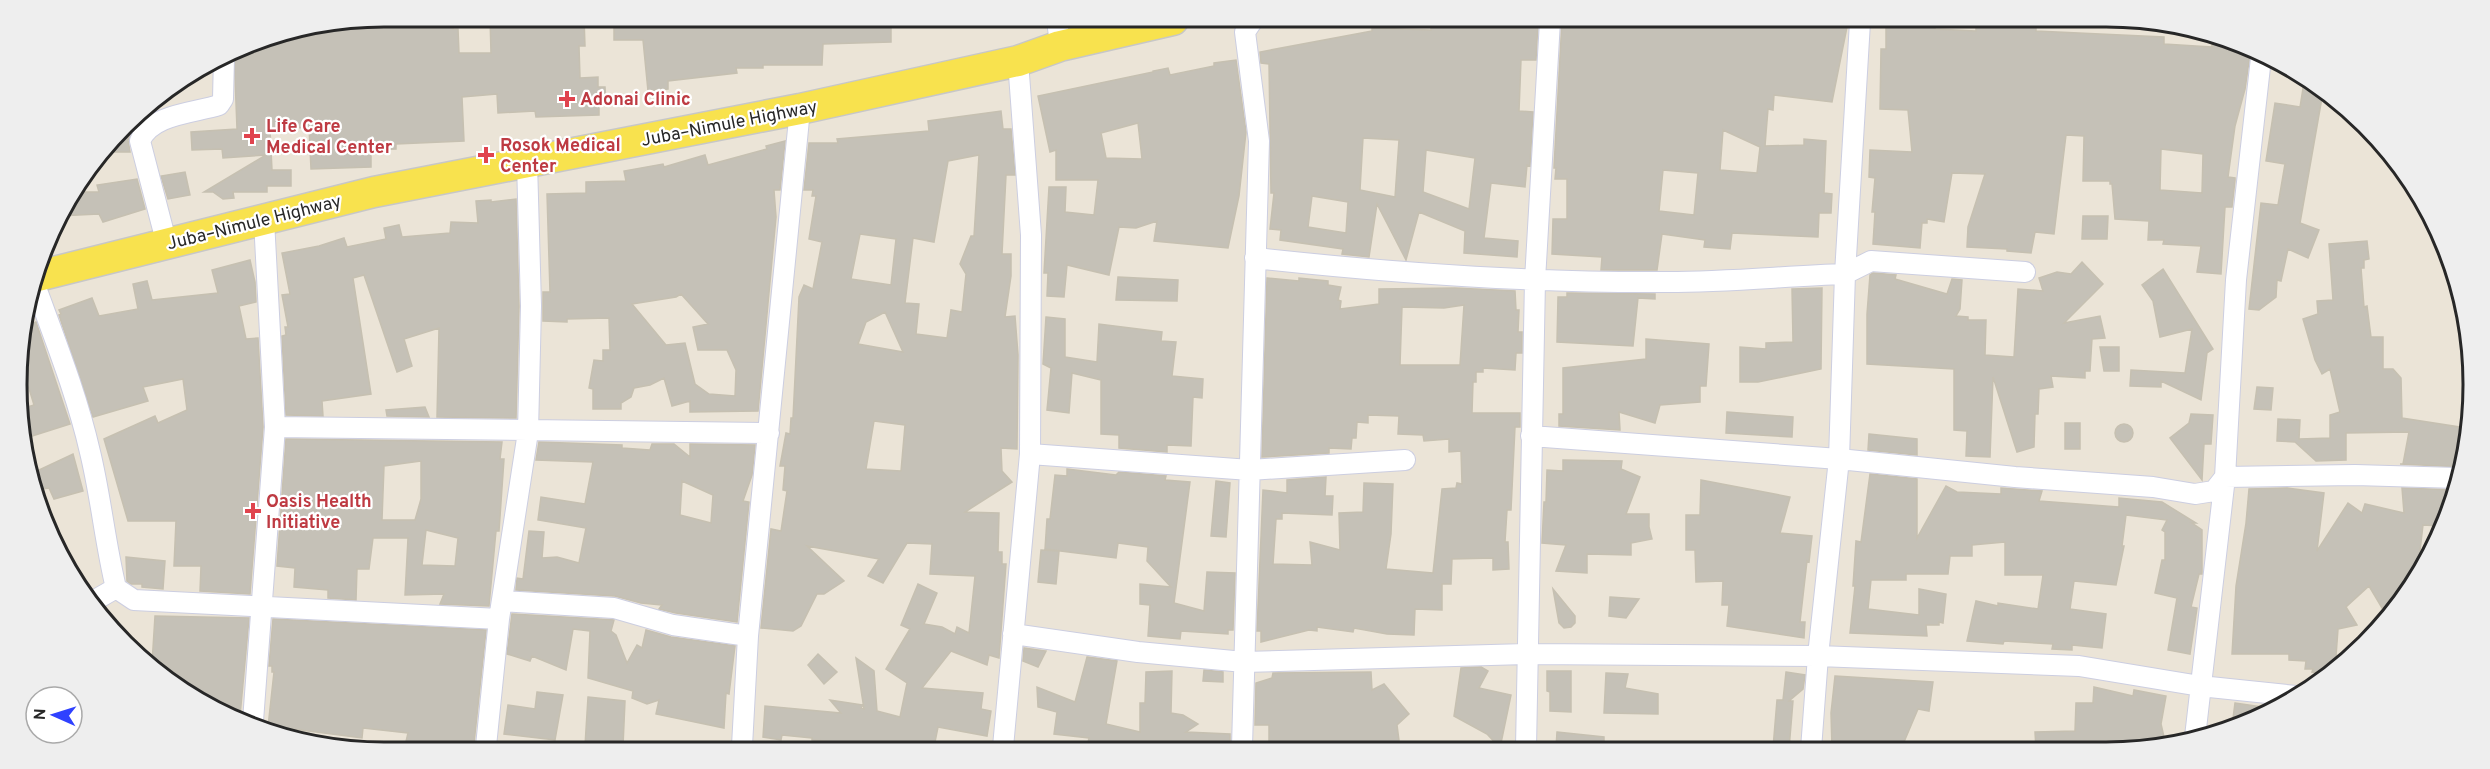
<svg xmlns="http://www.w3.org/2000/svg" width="2490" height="769" viewBox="0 0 2490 769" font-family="Overpass,sans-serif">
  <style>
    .building { fill: #c5c1b7; stroke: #c6c0b1; stroke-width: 1.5; fill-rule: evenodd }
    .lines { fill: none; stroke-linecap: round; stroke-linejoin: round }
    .minor-casing { stroke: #cccee1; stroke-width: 22 }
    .primary-casing { stroke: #c7c7c7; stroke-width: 33 }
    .minor { stroke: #fff; stroke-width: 20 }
    .primary { stroke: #f8e24e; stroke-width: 30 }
    .health-dot { fill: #e0444e; stroke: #fff; stroke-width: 2 }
    .labels { text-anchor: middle; stroke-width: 4.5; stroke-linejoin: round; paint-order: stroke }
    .health-label { font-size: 18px; font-weight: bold; fill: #be3a42; stroke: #fff; text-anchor: start }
    .street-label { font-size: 18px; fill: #272727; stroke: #fff }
    .rim { fill: none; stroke: #272727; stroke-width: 3 }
  </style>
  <rect width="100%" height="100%" fill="#ebe4d7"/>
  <path class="building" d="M384,16l69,1v12h5l1,24h32l-1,-36 94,1 1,28h-6l1,32 18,-1v10h7l1,17h-7v11l-63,2 -1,-6 -37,2 -1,-19 -35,3 2,44 -68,3v5l-25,1v17l-60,2 -2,-42 -39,3 2,40h19v16h-24v6h-34l1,6 -11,1 -10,-7h-9l62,-37 -43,3 -1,-9 -30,1 -1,-18 46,-3 -3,-78 10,-7z
    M614,17l277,2v23l-68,2 -1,21h-59v3h-27l1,5 -69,8v8l-20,2 -5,-51h-29z
    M1431,21h107l-2,39h-15l-2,51 14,1 -3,54 -3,-1 -2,22 -34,-4 -7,55 34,3 -1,16 -53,-4 1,-22 -46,-19 -13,48 -29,-56 -8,53 -27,-3 1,-5 -63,-9 1,-10 -11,-1 4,-36h-3l-2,-129 -8,-1 -1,-11 112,-21v-3l59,2zM1363,138l36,2 -4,57 -35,-7zM1426,150l49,8 -6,51 -46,-17zM1312,196l36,6 -2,31 -38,-6z
    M1562,21l286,1 -16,80 -58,-7 -1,15 -5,-1 -3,37 39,-1v-6l22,2 -2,52 8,1 -1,19h-12l-1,24 -86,-4 -2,16 -26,-2 1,-7 -43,-6 -5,36h-56l1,-13 -50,-3 1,-35h14v-40h-12l1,-11h-2zM1723,130l37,17 -3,26 -37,-3zM1663,170l35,3 -4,42 -35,-4z
    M1935,25v4l41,2v-5l30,-1 30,2v4l128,6v7l48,3v-9l38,16 -5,35 -10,37 -7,51 7,1v2l-3,27h-7l-4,67 -24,-2 4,-26 -38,-2 1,-4h-16l1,-19 -34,-2 -3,-35h-2v-3h-27l1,-45 -18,-1 -12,99 -19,-2 -4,21 -24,-2v-2l-40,-2 1,-20 17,-53 -33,-1 -8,49 -17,-3v4h-5l-2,25 -47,-4 2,-32h-3l3,-34 -6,-1 1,-27 42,2 -4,-42 -28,-1 1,-60h5v-23zM2161,149l42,5 -1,39 -42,-3z
    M1236,60l10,72 -7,64 -11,52 -74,-7 3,-20 -21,7 -17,-1 -10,48 -42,-10 -3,32 -17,-1 1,-23h-4l5,-86h17l-1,25 29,3 4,-35h-42v-30l-6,2 -12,-56 115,-24v-1l15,-3 2,7 44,-9v-3zM1138,123l4,36 -36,-1 -5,-25z
    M2305,76l18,16 -23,131 19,7 -11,28 -20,-9 -7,32 -4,-1 -1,17 -17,13 -10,-1 12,-106 17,2 7,-41 -19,-3 9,-58 25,4z
    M1001,111l2,18h8l4,46h-9l-4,79h9v22l-6,41 10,-1 3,39 -1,94 -16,-1 1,23 10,11 -47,30 34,1 -1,39h4v12h4l-7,94 -10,-3 -2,10 -36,-14 -29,37 61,5 -2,16 10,2 -4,25 -49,-9 -4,20h-86v-4l-36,-3v-2l-30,-3 -1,5 -18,-3 2,-31 76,7 -11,-13 33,5 -2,3 3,1 -8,-51 18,13 3,40 23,6 7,-34 -21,-14 24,-40 -9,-4 17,-41 19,9 -13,31 18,3 13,7 2,-7 12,6 6,-57 -45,-2 2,-30 -25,-1 -24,40 -15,-7 11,-17 -72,-13 37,35 -20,13h-7l-16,32 -8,5 -32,-3 10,-99 10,2 6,-40 -4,-1 2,-24h-5l6,-33 4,1 1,-16h2l6,-121 5,-12 9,4 9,-47 -13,-3 7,-43h-4l1,-6h-9l5,-47h29l-1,-4 92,-8 -1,-10zM979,155l-5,81h-3l-11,28 6,10 -4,38 -11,-2 -4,28 -31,-4 3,-30 -14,-1 8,-65 21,4 14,-81zM860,234l36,5 -5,46 -40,-6zM885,312l18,40 -45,-8 8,-22zM874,421l31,4 -4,46 -35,-2z
    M132,120l1,10 -5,10 2,12h-22z
    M785,141l-5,49h-6l2,27 -18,194 -68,1v-11l-18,5 -8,-28 -14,7 -16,3 -3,9 -10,6v6h-28v-20l-4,-1 5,-28 9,1v-11h7l-1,-32 -42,1v3l-24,-1v-29h7l-3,-98 39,-1v-11l40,-1 -2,-10 39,-7 1,3 41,-12 3,10 59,-16 -1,-3zM681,294l27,30 -15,3 5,23h29l9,20 -1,26 -26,-2 -14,-10 -10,-41 -19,2 -34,-41 44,-7z
    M185,172l5,23 -22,4 -7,-23z
    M137,179l8,30 -42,13 -4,-8 -40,2 18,-24h22l-2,-7z
    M516,199l3,107 -3,112 -79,-1 2,-89 -35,11 8,27 -15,6 -33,-97 -11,3 18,116 -49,7 1,15 -37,-1 -4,-79 4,-1 -1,-8h3l-6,-32 8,-1 -8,-41 37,-7 25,-8 3,9 39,-8 -2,-11 15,-3 3,12 48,-4 1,-11 27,1 -2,-22 15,-1v2z
    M2083,216h25l-1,23h-25z
    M2367,241l2,18 -5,1v8h-3l3,39 3,-1 4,31h12v32h10l8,9 1,40 64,10v29l-4,10 -62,-3h3l6,-32 -63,1v27l-30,1 -21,-19 -18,-1 1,-22 22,1 -1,19 31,-1v-23l10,-3 -10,-43 -8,5 -7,-14 -12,-41 15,-5 -1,-13 16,-1 -4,-56z
    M250,260l5,22 1,20 -17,4 7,33 12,-1 5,89 -13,167 -50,-3 1,-25h-27l2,-45h-48l-24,-82 51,-23 3,7 29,-13 -4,-31 -40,8 5,14 -55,16 -34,-102 2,-1 -2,-4 33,-12 7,18 39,-7 -5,-25 14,-3 5,19 66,-7 -6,-23z
    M2082,262l21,22 -39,39 36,-7 5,22 -13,1 -2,32h-5v7l-34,-2 2,11 -14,2 -1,25h-3l-1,33 -17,5 -24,-75 -3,80 -24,-1 1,-25 -13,-1v-61l-87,-5v-50l3,-39 3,-2 23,2 -1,4 52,15 5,-15 10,1 -2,29 -4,7 12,1v3h18l-1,35 29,2 4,-68 25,2 -4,-13 18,-6 14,2z
    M2163,269l50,80 -6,4 -6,47 -40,-19v6l-31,-1 1,-16 54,3 7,-44 -32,8 -7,-36 -11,-16z
    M1118,277l60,3 -1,21 -61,-1z
    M1267,278l32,3v-3l29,3v4l13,2 -3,13 3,1 -1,8 39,-5v-15l76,-1 60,3 1,19h3l-1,22h4v21h-6l-1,17 -32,-2v4h-7v10h-3l-1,31h48v14h-5l-4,83h-4l-2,32h3l1,27 -16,1v-12l-41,1 -1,25h-9v26l-27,-1 -1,26 -27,-1 -33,-6 -1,4 -36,-5v4l-8,-1 -48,12v-11h-4l6,-141 24,3v-13l39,-3 -1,19h8l-1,19 -50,-2v6h-6l-3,45 39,1 -2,-23 30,8 -1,-37 24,-1 1,-29 29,1 -2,50 -5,35 47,4 9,-84 14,-1 1,-5 5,1 -1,-33 -12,1v-13l-25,2 -1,-6 -25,-1 1,-18 -31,-1v8l-11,-1 -1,16h-4l-1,11 -22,-1v5l-67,4zM1464,305l-4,60h-60l2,-58 42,1z
    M1822,288l-1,81 -63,13h-18v-35l26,2v-6l27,-1 -1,-53z
    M1567,293l88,1v5l-17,-1 -5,48 -76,-4 1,-45h9z
    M1046,317l19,2v38l32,5 2,-38 63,8 -1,9 15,1 -4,34 31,3 -1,19 -9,-1 -2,49 -24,-1v7l-48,-4v-13l-18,-1v-54l-29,-7 -3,40 -22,-3 4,-42 -8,-4z
    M36,322l34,102 -44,14 -2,-30 10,-3 -10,-33h-2l-2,-35 3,-11z
    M1646,339l63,5 -3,42h-6v16l-40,3 -5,18 -36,-11 1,18 -61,-4v-12h4v-46l83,-9z
    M2100,347h19v24h-15z
    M2257,387l16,1 -2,22 -17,-1z
    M425,407l4,10 -42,-1 -1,-6z
    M1727,412l66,5 -1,20 -66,-4z
    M2191,414l22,1 -2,29h-7l-2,36 -32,-42 19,-15z
    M2065,423h15v26h-15z
    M2115 433a9 9 0 1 1 18 0a9 9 0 1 1-18 0Z
    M1869,434l48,5v16l-49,-5z
    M286,439l216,3 -2,17h4l-5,72h-3l-7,75 -49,-2 4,-10 -39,1 3,-57h-35l-4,31h-12l-1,31 -28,-2v-8l-34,-3 1,-19 -18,-2zM421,461v38l-6,21h-33l2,-54zM426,530l32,8 -3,28 -33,-1z
    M539,442l83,3v3l28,2 2,-6h22l16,13v-13l65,1 -3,30 -9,26 6,1 -12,120 -61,-9 -17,-4 3,-4 -21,-2 -26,-7 -99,-6 1,-12 6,1 6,-48 15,1 -2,26 15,-1 22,6 7,-35 -48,-8 3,-23 44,7 8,-42 -57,-2zM682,481l31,14 -2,28 -31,-8z
    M73,454l10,37 -29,8 -5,-11 -7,1 -5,-18z
    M1563,460l59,1 -1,8 19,8 -14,37h23v13l3,12 -21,4v12l-44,-1v19l-31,-2 10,-26 -24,-2 2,-41h2l1,-32 16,1z
    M1067,469l49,6 3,-3 47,4 -1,4 25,2 -16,121 30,8 3,-39 28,1 -2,57h-5v4l-47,-3 -1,8 -32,-3 2,-31 -10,-1v-20l31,3 -24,-26 1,-14 -30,-4 -2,15 -71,-9 2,-30h3l5,-44 12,1z
    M1870,474l47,5v59l29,-52 11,6 44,2v-6l41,3 -3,10 80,6v-9l43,4 34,21h-4l10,7v44h-3l-8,33 6,1 -7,46 -22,-4 9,-52 -22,-5 7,-33h3v-28l-3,-2 5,-10 -41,-5 -4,31h2l-8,39 -42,-4 -4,28 36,5 -4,34 -30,-3v5l-20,-1 1,-5 -49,-3 -1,3 -36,-3 9,-40 22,5v-3l40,6 5,-34h-38v-33l-33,3v11h-22l-2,18h-42v6h-35l-3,29 51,6v-26l27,5 -3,29 -4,-1v3h-13l1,11 -77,-3 5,-47h-2l3,-45 5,1z
    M1701,480l89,17 -10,36 32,3 -3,26 -2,-1 -7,61h5l-1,16 -77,-12 2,-21h-7l1,-24 -27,1 -1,-32h-9v-35h14z
    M1216,481l14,2 -4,54 -15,-1z
    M2287,488l37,5 -7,58 31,-48 14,10 3,-9 39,9 -2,-25 52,2 -14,36 -17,-1 -6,52 -15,19 -20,12 -13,-22 -23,21 11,18 -19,4 -3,41 -6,4 -17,-2 1,-3h-8l1,-8 -17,-1v-6h-57l4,-68 10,-63 3,-34z
    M1041,550l18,1 -3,33 -18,-2z
    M126,557l39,4 -2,28 -21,-2v-3h-11l-4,-3z
    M1553,589l22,27v7l-4,4 -7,1 -5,-5z
    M1610,597l29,2 -13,19 -17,-2z
    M512,614l102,6 -3,11 5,4 11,28 10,-18 5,3 4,-18 25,7 64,9 -6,48 -3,-1 -2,35 -68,-14 3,-14 -12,4 -15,-6 1,-7 -45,-13 2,-47 -17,-2 -7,41 -34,-14 -2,5 -23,-7z
    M155,616l94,2 -9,98 -60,-25 -28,-27z
    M273,619l213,11 -12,113h-3l-1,3h-65l3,-13 -45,-5 -1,10 -69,-9 -1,8 -24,-10 6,-55h-2v-6h-3z
    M1024,648l22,3 -8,16 -15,-6z
    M818,654l19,18 -13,12 -16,-19z
    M1087,657l30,4 -11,63 34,8v-29h5l1,-31 26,-1 -1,42 12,2 15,9 -12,8 44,2v13h-143l2,-9 -35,-4 3,-22 -19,-5 -1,-20 38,15z
    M1481,667l7,4 -9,17 32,7 -11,53 -13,-14 -33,-18 7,-48z
    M1204,670l19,2v10l-20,-1z
    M1547,671h24v41l-21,-1v-19l-3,-1z
    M1371,672l1,18 12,-6 25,30 -12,11 3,23h-67v-7l-64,3v-19h-14l1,-42 16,-5 1,-5z
    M1786,672l19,3 -2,14 -14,12h4l-4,48 -16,-1 4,-48h6z
    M1606,673l22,1 -3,14 33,6v20l-54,-1z
    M1835,676l98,6 -4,29 -11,-2 -17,40h-69l-1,-36z
    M2094,687l39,9 1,-6 32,6 -5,28 3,13 -71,12h-57l-1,-17 40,-1 1,-28h17z
    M537,692l26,3 -8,45 -51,-6 4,-29 27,4z
    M588,697l37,4 -2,45h-38z
    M2235,703l41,6 -8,6 -36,11z
    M1557,732l47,5v11h-48z"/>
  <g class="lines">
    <defs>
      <path id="minor" d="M1057,19l3,27
        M166,241l-26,-100c11,-27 54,-28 79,-36l4,-6 1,-42
        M1255,258c137,15 275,25 413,24 59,0 118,-6 177,-8l26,-13 154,11
        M35,285c20,55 42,110 55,167 11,45 15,91 26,136l18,12 365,19
        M275,427l494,6
        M1531,436l308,23 176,18 138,10 42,7 19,-3 11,-14 130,-2 103,3
        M1030,454l220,16 155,-10
        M502,601l112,7 59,17 75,11
        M90,603l26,-15
        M1013,634l125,18 106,10 284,-8 290,2 261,10 121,20 96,10
        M253,721l22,-294 -11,-207
        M2195,737l30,-260 11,-197 25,-222
        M486,746l13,-127 29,-187 3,-126 -4,-144
        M742,746l6,-110 52,-527
        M1003,747l27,-293 1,-219 -13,-174
        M1242,747l17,-606 -14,-109 8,-12
        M1526,748l9,-468 15,-259
        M1811,749l7,-93 21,-197 6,-185 15,-252"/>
      <path id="primary" d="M38,276l336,-84 426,-83 218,-48 42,-15 113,-26"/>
    </defs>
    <use href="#minor" class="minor-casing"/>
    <use href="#primary" class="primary-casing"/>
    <use href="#minor" class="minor"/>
    <use href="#primary" class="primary"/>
  </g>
  <g class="health-dot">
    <path d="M564 90h6v6h6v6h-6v6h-6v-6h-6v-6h6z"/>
    <path d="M249 127h6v6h6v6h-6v6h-6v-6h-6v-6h6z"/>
    <path d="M483 146h6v6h6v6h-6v6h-6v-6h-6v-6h6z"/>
    <path d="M250 502h6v6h6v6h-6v6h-6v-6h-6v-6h6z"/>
  </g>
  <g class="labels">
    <g class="health-label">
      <text x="580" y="105">Adonai Clinic</text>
      <text x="266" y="132">Life Care<tspan x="266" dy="21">Medical Center</tspan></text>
      <text x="500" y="151">Rosok Medical<tspan x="500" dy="21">Center</tspan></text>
      <text x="266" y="507">Oasis Health<tspan x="266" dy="21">Initiative</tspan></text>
    </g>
    <g class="street-label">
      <text transform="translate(729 123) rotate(-11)" y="6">Juba–Nimule Highway</text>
      <text transform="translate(254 222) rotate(-14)" y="6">Juba–Nimule Highway</text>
    </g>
  </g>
  <path d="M0 0H2490V769H0ZM384 27H2106A357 357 0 0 1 2463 384V385A357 357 0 0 1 2106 742H384A357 357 0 0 1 27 385V384A357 357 0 0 1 384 27Z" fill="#eee" fill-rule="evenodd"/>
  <path class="rim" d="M384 27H2106A357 357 0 0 1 2463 384V385A357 357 0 0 1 2106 742H384A357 357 0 0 1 27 385V384A357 357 0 0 1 384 27Z"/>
  <g transform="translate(54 715) rotate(273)"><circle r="28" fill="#ffffff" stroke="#a9a9a9" stroke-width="1.5"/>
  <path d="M0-4.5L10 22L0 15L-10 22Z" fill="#2f41ff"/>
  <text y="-9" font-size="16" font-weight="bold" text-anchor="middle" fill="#272727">N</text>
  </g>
</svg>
